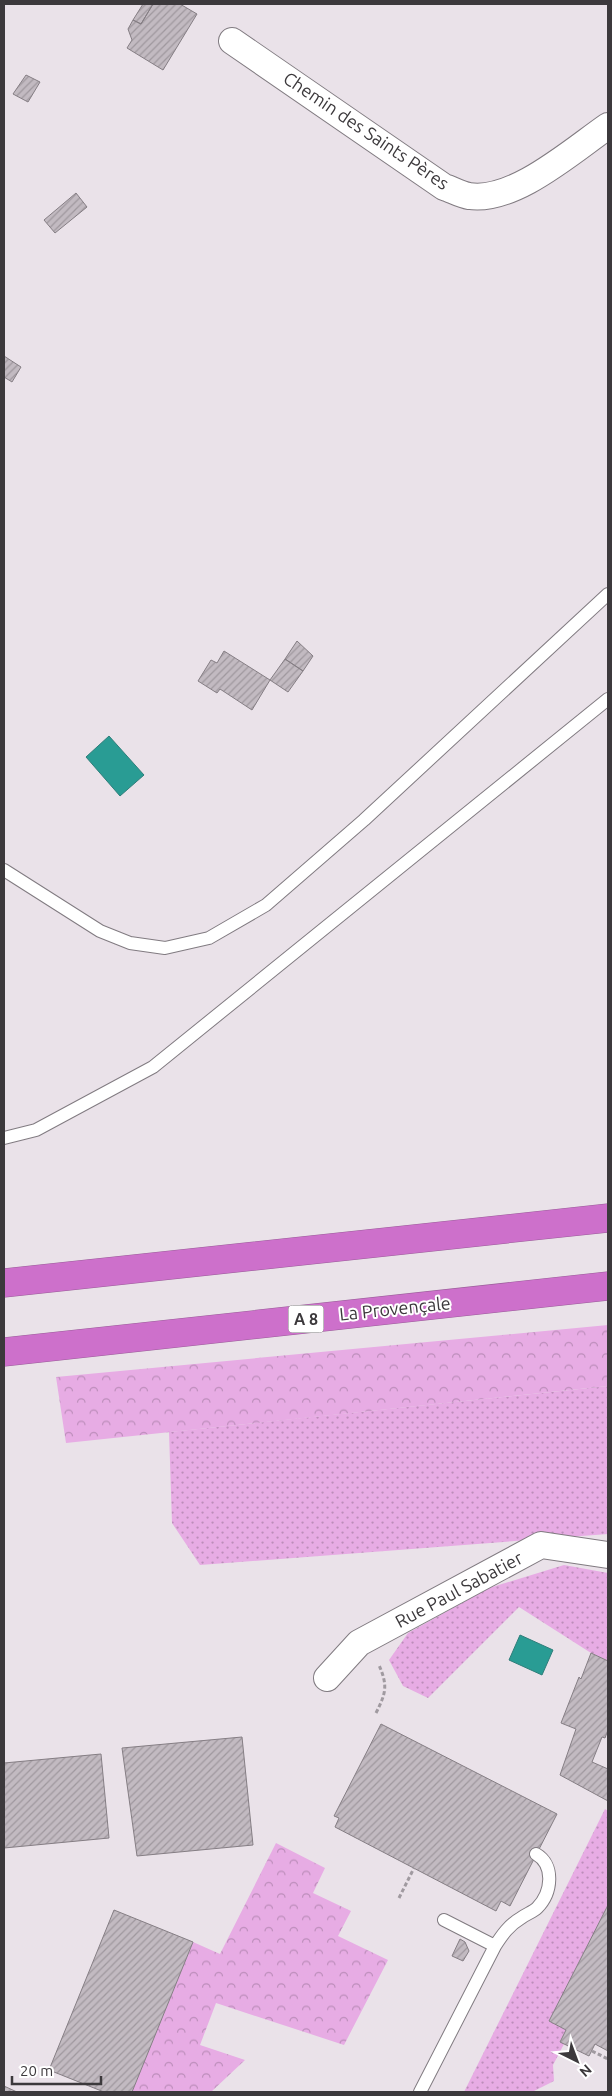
<svg xmlns="http://www.w3.org/2000/svg" width="612" height="2096" viewBox="0 0 612 2096" font-family="Ubuntu,sans-serif">
  <style>
    .grass { fill: url(#grass-dots) }
    .forest { fill: url(#forest-crowns) }
    .water { fill: #299c94; stroke: #2f7e7a }
    .building { fill: url(#building-hatch); stroke: #857e84 }
    .lines { fill: none; stroke-linecap: round; stroke-linejoin: round }
    .service-casing { stroke: #817b81; stroke-width: 14 }
    .minor-casing { stroke: #817b81; stroke-width: 28 }
    .motorway-casing { stroke: #9a5d99; stroke-width: 29 }
    .path { stroke: #a09aa0; stroke-width: 3; stroke-dasharray: 4 2.5; stroke-linecap: butt }
    .service { stroke: #fff; stroke-width: 12 }
    .minor { stroke: #fff; stroke-width: 26 }
    .motorway { stroke: #cd70cb; stroke-width: 28 }
    .labels { text-anchor: middle; stroke-width: 4; stroke-linejoin: round; paint-order: stroke }
    .shield { fill: #fff; stroke: #767476; stroke-width: 1 }
    .shield-label { font-size: 16px; font-weight: bold; fill: #3c393c }
    .street-label { font-size: 18px; fill: #3c393c; stroke: #fff }
  </style>
  <defs>
    <pattern id="grass-dots" width="8" height="8" patternUnits="userSpaceOnUse" patternTransform="scale(1.25)"><rect width="8" height="8" fill="#e7ace4"/><path d="M2 2h.1M6 6h.1" fill="none" stroke="#bc8dba" stroke-width="1.8" stroke-linecap="round"/></pattern>
    <pattern id="forest-crowns" width="20" height="18" patternUnits="userSpaceOnUse" patternTransform="scale(1.25)"><rect width="20" height="18" fill="#e7ace4"/><path d="M2 6a3 3 0 1 1 6 0M12 15a3 3 0 1 1 6 0" fill="none" stroke="#bc8dba"/></pattern>
    <pattern id="building-hatch" width="6" height="6" patternUnits="userSpaceOnUse" patternTransform="scale(1.25)"><rect width="6" height="6" fill="#c2bac1"/><path d="M-1 1l2-2M0 6l6-6M5 7l2-2" fill="none" stroke="#9f989e"/></pattern>
  </defs>
  <rect width="100%" height="100%" fill="#eae2e9"/>
  <path class="grass" d="M608,1386v148l-408,31 -28,-42 -3,-91z
    M564,1565l44,8v88l-17,-8 -72,-46 -91,91 -25,-12 -14,-26 19,-27 81,-45z
    M605,1809l3,2v94l-59,116 17,9 -6,11 4,3 -11,21 1,16 -22,11h-68z"/>
  <path class="forest" d="M608,1325v61l-542,57 -10,-66z
    M276,1843l49,25 -12,25 38,18 -13,25 50,24 -44,85 -128,-42 -16,42 45,15 -34,32h-79l61,-150 27,12z"/>
  <path class="water" d="M109,736l35,39 -24,21 -34,-39z
    M520,1635l33,15 -11,25 -33,-15z"/>
  <path class="building" d="M143,4h10l-12,20 -8,-4z
    M153,4h27l17,10 -34,56 -36,-22 5,-8 -4,-11 5,-9 8,4z
    M26,75l14,7 -12,20 -15,-8z
    M76,193l11,14 -32,26 -11,-13z
    M4,356l17,11 -9,15 -8,-5z
    M297,641l16,15 -10,15 -18,-12z
    M224,651l46,29 -18,30 -32,-21 -3,4 -19,-12 13,-21 6,3z
    M285,659l18,12 -15,21 -18,-12z
    M591,1653l17,8v69l-3,8 -3,-1 -10,25 16,7v32l-48,-26 16,-46 -15,-6 18,-46 2,2z
    M381,1724l176,90 -47,92 -9,-5 -5,10 -161,-84 4,-9 -5,-2z
    M242,1737l11,108 -116,11 -15,-108z
    M101,1754l8,84 -105,10v-85z
    M608,1905v146l-13,-7 -6,12 -29,-14 6,-12 -17,-9z
    M114,1910l79,32 -61,150h-28l-55,-22z
    M460,1939l5,3 4,9 -6,10 -11,-5z
    M4,2086l13,6h-13z"/>
  <g class="lines">
    <defs>
      <path id="service" d="M4,870l96,61 30,12 35,5 44,-10 57,-33 98,-85 244,-226
        M4,1138l32,-8 117,-63 455,-368
        M495,1946c7,-11 14,-21 26,-28 5,-4 12,-6 16,-10 15,-15 18,-43 -1,-54
        M420,2092l75,-146 -51,-26"/>
      <path id="minor" d="M232,41l212,146c7,2 17,8 25,9 45,7 104,-46 139,-70
        M327,1678l32,-35 182,-98 67,10"/>
      <path id="motorway" d="M4,1283l604,-65
        M4,1352l604,-66"/>
    </defs>
    <use href="#service" class="service-casing"/>
    <use href="#minor" class="minor-casing"/>
    <use href="#motorway" class="motorway-casing"/>
    <path class="path" d="M376,1713c10,-20 12,-27 3,-48
      M399,1898l15,-30
      M592,2051l16,8"/>
    <use href="#service" class="service"/>
    <use href="#minor" class="minor"/>
    <use href="#motorway" class="motorway"/>
  </g>
  <g class="labels">
    <rect class="shield" x="288.5" y="1305.5" width="35" height="27" rx="4"/>
    <g class="shield-label">
      <text x="306" y="1325">A 8</text>
    </g>
    <g class="street-label">
      <text transform="translate(366 131) rotate(34)" y="6">Chemin des Saints Pères</text>
      <text transform="translate(395 1309) rotate(-6)" y="6">La Provençale</text>
      <text transform="translate(459 1590) rotate(-28)" y="6">Rue Paul Sabatier</text>
    </g>
  </g>
  <rect width="612" height="2096" fill="none" stroke="#3c393c" stroke-width="10"/>
  <g transform="translate(577 2061) rotate(138)" stroke="#ffffff" stroke-width="4" paint-order="stroke">
  <path d="M0-4L9 19L0 12L-9 19Z" fill="#3c393c"/>
  <text y="-8" font-size="14" font-weight="bold" text-anchor="middle" fill="#3c393c">N</text>
  </g>
  <path d="M12 2076v8h89v-8" fill="none" stroke="#3c393c" stroke-width="2.5"/>
  <text x="20" y="2076" font-size="15" fill="#3c393c" stroke="#ffffff" stroke-width="4" paint-order="stroke">20 m</text>
</svg>
